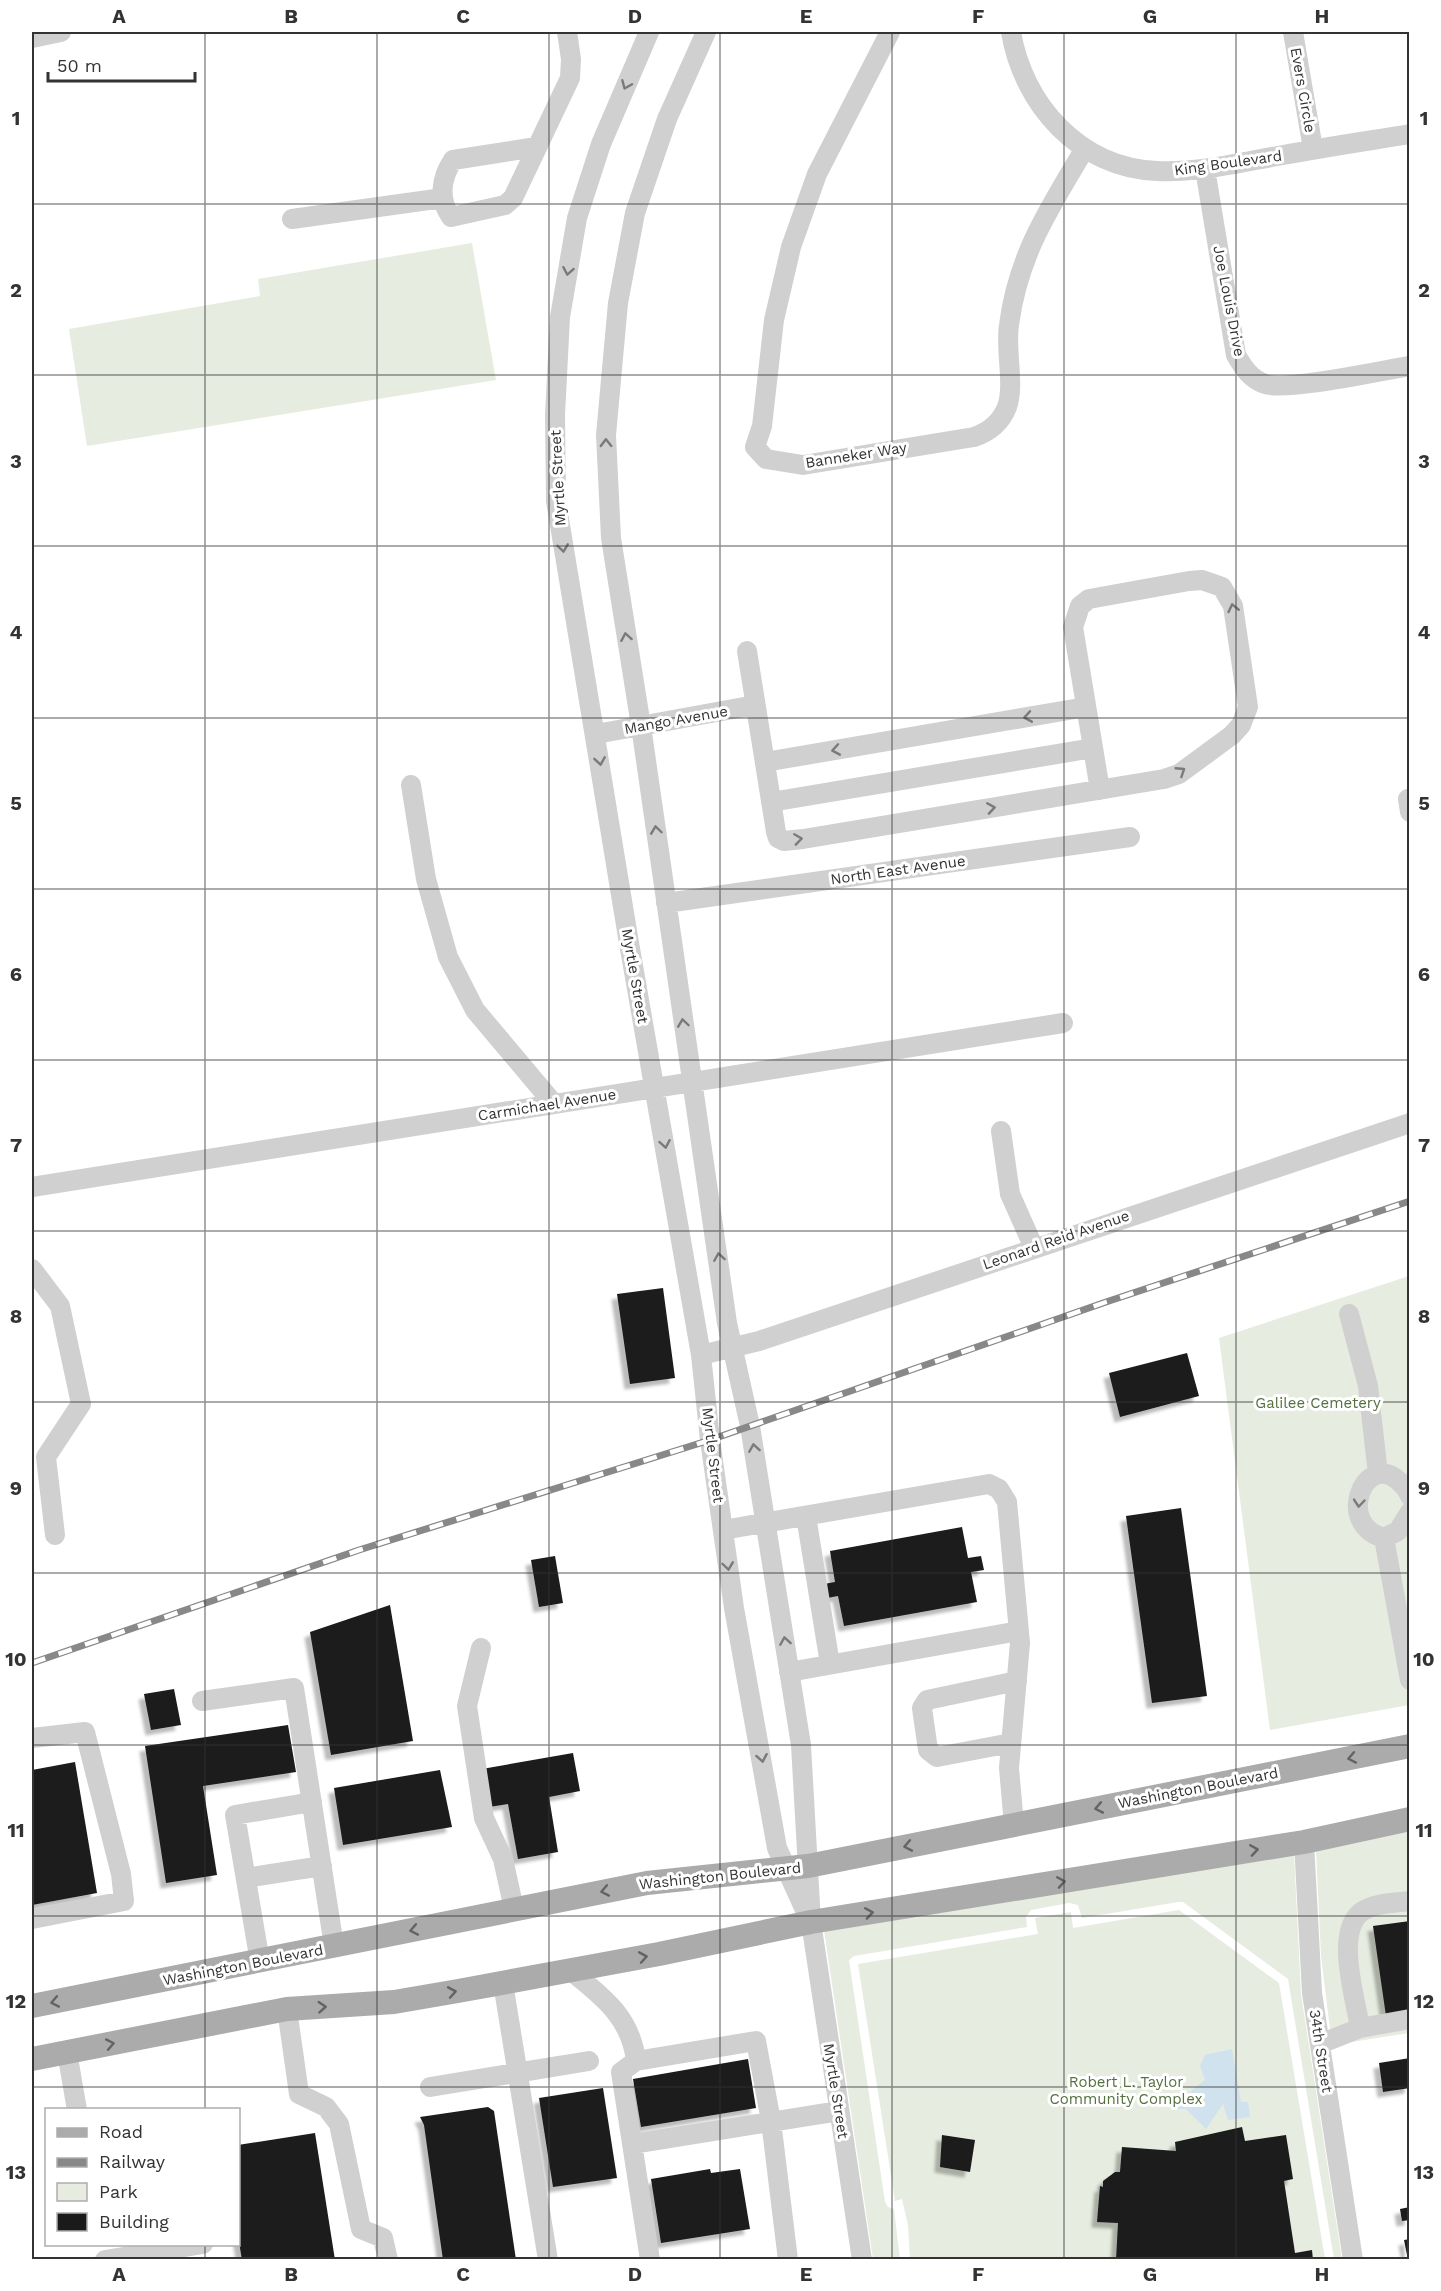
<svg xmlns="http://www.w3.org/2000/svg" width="1441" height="2291" viewBox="0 0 1441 2291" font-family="'Work Sans',sans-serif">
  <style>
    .green { fill: #e6ecdf }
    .water { fill: #cfe2ee }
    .building { fill: #1a1a1a; filter: url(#shadow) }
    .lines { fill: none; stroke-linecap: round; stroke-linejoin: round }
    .minor { stroke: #d0d0d0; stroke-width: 20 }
    .major { stroke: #ababab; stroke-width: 24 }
    .rail-casing { stroke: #888; stroke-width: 7 }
    .rail { stroke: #fff; stroke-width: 4.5; stroke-dasharray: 14; stroke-linecap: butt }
    .oneway { stroke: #7a7a7a }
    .oneway2 { stroke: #636363 }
    .grid { fill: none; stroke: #333; stroke-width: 1.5; stroke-opacity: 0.55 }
    .labels { text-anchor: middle; stroke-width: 6; stroke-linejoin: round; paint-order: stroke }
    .street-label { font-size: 15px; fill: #333; stroke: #fff }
    .park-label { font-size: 15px; fill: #56703f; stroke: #fff }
    .neatline { fill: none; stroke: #333; stroke-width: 2 }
    .grid-label { font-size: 20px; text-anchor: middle; font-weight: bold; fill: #333 }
  </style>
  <defs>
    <filter id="shadow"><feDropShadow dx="-5.5" dy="5.5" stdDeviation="1.5" flood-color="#0004"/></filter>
  </defs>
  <rect width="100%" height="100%" fill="#fff"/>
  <path class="green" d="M472,243l24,137 -409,66 -18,-117 191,-33 -2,-17z
    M1409,1276v429l-139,25 -51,-392z
    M1409,1830v203l-77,12 -11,-89 -5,-106z
    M1294,1854l7,140 41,265h-8l-46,-280 -105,-77h-5l-96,16 -4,-13 -9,-2 -38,7 -5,7 1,10 -173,29 -5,4 36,242 3,5 6,2 6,50h-27l-49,-329z
    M1179,1910l100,73 46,276h-415l-2,-34 -6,-26 -7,2 -37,-237 180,-30 -3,-16 36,-6 2,16z"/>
  <path class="water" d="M1232,2049l9,53h7l2,15 -22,3 -5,-16 -17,25 -20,-20h-12l-3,-9 6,-5 8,1 20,-16 -5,-14 5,-11z"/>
  <path class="building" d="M663,1288l12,90 -45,6 -13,-90z
    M1187,1353l12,43 -79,21 -11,-44z
    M1181,1508l26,188 -55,7 -26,-187z
    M962,1527l6,31 13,-2 3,14 -13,2 6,30 -133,24 -6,-30 -11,2 -3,-14 11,-2 -5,-31z
    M555,1556l8,47 -24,4 -8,-47z
    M390,1605l23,136 -82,14 -21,-123z
    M174,1689l7,36 -30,5 -7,-36z
    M288,1725l8,47 -93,14 14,89 -51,8 -21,-137z
    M573,1753l7,38 -31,6 9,55 -40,7 -10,-55 -19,3 -7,-38z
    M75,1762l22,131 -65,12v-135z
    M440,1770l12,57 -109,18 -9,-57z
    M1410,1921v91l-24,4 -13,-90z
    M1410,2058v30l-27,4 -4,-29z
    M748,2059l8,49 -115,19 -8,-48z
    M603,2088l14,90 -64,9 -14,-89z
    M488,2107l6,4 22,149h-73l-19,-135 -4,-8z
    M1242,2127l3,14 41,-6 7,44 -9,2 11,72 17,-3 1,10h-197l2,-37 -21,-1 3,-36 3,1v-6l12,-9h5l2,-25 54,4 -1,-9z
    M315,2133l20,127h-93l-4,-24v-91z
    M942,2135l33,5 -5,32 -30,-5z
    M710,2169l1,4 29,-4 10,60 -89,14 -10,-64z
    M1410,2207v13l-8,1 -2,-12z
    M1410,2239v21h-2l-4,-20z"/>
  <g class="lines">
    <path class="minor" d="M649,32l-48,112 -24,74 -17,99 -5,98 1,86 73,442 72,412 9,85 24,168 43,240 29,64
      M706,32l-39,87 -32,94 -17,90 -12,132 5,103 30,188 86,597 23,103 51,319 10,177 51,338
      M890,32l-73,142 -26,73 -17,73 -12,106 -7,21 11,12 37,6 171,-28c15,-5 27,-15 33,-30 8,-22 -2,-57 2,-82 9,-70 40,-116 75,-175
      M1011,32c12,72 68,136 146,139 42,2 85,-9 126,-16 42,-8 84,-14 127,-21
      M1293,32l20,117
      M32,38l29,-6
      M537,147l-84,13c-12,18 -15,39 -2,57l54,-12 8,-7 57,-120 1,-19 -4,-27
      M1205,169l31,186c8,14 15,24 29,29 20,8 118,-14 145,-18
      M292,219l151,-21
      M747,651l29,181 2,6 6,3 19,-2 361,-60 15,-5 53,-39 9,-10 7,-18 -15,-101 -11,-19 -20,-7 -13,1 -100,18 -9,7 -7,21 27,163
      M596,734l159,-29
      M765,762l321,-55
      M411,785l15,94 22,78 27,53 79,94
      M1408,799l2,13
      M771,802l322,-54
      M666,903l464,-66
      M1001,1131l9,63 24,54
      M32,1187l1031,-164
      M32,1269l28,37 21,98 -35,53 9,78
      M1349,1314l19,72 10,88
      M701,1355l58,-14 651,-218
      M1410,1496c-3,-8 -8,-13 -15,-18 -32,-22 -59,47 -11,60l14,-7 12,-19
      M806,1516l24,148
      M723,1530l266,-46 10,5 8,13 13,141 -11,125 5,57
      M1384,1538l26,142
      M481,1648l-14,58 17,112 19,41 11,50
      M789,1672l230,-41
      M202,1701l92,-13 40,258
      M32,1738l53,-6 36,142 3,27 -92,18
      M1011,1743l-74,14 -9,-7 -6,-42 5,-8 90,-19
      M1304,1842l8,151 41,267
      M246,1878l76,-12
      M260,1962l-25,-147 77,-13
      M571,1971c31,25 60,46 65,90l120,-20 15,80 17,139
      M503,1983l45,277
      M287,2009l12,85 27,13 13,17 22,105 22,9 5,22
      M1360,2028c-4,-28 -25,-93 0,-115 12,-10 34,-10 50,-12
      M1320,2044l40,-16 50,-9
      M67,2052l10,58
      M636,2061l-15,11 29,188
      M430,2087l159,-26
      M632,2144l207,-33
      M105,2260l98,-16"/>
    <path class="major" d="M32,2006l615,-123 161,-17 602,-120
      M32,2059l255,-50 107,-7 64,-11 201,-37 152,-32 493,-80 106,-23"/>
    <defs>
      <path id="rail" d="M32,1663l327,-113 351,-110 396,-138 304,-101"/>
    </defs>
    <use href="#rail" class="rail-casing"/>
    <use href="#rail" class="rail"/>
  </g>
  <defs><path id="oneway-chevron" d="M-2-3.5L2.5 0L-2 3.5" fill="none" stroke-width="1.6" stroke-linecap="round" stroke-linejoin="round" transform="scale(1.5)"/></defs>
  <g class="oneway">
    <use href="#oneway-chevron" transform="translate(626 85) rotate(113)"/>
    <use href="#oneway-chevron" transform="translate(568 271) rotate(100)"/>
    <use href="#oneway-chevron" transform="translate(606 443) rotate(-91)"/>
    <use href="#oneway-chevron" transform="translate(563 548) rotate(82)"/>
    <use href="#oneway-chevron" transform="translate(1233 608) rotate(-103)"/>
    <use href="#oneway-chevron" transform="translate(626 637) rotate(-100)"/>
    <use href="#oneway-chevron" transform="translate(1028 717) rotate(170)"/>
    <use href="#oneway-chevron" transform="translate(836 750) rotate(170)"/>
    <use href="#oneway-chevron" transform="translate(600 761) rotate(81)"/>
    <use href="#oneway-chevron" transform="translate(1181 771) rotate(-33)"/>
    <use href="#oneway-chevron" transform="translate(991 808) rotate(-9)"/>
    <use href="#oneway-chevron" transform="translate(656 830) rotate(-98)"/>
    <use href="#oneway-chevron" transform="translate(798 839) rotate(-8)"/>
    <use href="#oneway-chevron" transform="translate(683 1023) rotate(-98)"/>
    <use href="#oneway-chevron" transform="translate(665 1144) rotate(80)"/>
    <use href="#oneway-chevron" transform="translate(719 1257) rotate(-99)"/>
    <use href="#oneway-chevron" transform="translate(754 1448) rotate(-99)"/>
    <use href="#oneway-chevron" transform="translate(1359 1503) rotate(95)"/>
    <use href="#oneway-chevron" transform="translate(728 1566) rotate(82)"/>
    <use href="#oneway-chevron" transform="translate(785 1641) rotate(-99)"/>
    <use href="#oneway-chevron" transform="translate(762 1758) rotate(80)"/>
  </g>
  <g class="oneway2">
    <use href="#oneway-chevron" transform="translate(1352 1758) rotate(169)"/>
    <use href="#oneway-chevron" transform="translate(1099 1808) rotate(169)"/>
    <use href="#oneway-chevron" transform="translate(908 1846) rotate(169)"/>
    <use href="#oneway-chevron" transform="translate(1254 1850) rotate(-9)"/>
    <use href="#oneway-chevron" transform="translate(1061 1882) rotate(-9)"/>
    <use href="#oneway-chevron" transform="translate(605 1891) rotate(169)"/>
    <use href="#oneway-chevron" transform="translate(869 1913) rotate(-9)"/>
    <use href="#oneway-chevron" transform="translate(414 1930) rotate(169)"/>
    <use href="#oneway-chevron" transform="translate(643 1957) rotate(-10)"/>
    <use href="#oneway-chevron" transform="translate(452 1992) rotate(-10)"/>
    <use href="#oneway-chevron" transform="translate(55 2002) rotate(169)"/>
    <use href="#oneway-chevron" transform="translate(322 2007) rotate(-4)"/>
    <use href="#oneway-chevron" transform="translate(110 2044) rotate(-11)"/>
  </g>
  <path class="grid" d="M205,32v2078M377,32v2228M549,32v2228M720,32v2228M892,32v2228M1064,32v2228M1236,32v2228M32,204h1378M32,375h1378M32,546h1378M32,718h1378M32,889h1378M32,1060h1378M32,1231h1378M32,1402h1378M32,1573h1378M32,1745h1378M32,1916h1378M32,2087h1378M205,2244v16"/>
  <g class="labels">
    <g class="street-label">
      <text transform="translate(1303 90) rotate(80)" y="5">Evers Circle</text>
      <text transform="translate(1228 163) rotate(-8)" y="5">King Boulevard</text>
      <text transform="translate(1229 301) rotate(79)" y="5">Joe Louis Drive</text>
      <text transform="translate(856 455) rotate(-9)" y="5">Banneker Way</text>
      <text transform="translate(558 478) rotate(-93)" y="5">Myrtle Street</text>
      <text transform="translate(676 720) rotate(-10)" y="5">Mango Avenue</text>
      <text transform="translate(898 870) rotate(-8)" y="5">North East Avenue</text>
      <text transform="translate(635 976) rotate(80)" y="5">Myrtle Street</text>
      <text transform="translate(547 1105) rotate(-9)" y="5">Carmichael Avenue</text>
      <text transform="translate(1056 1240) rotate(-19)" y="5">Leonard Reid Avenue</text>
      <text transform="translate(713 1455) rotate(83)" y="5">Myrtle Street</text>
      <text transform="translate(1198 1788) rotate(-11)" y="5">Washington Boulevard</text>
      <text transform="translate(720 1876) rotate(-6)" y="5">Washington Boulevard</text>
      <text transform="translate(243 1965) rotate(-11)" y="5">Washington Boulevard</text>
      <text transform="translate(1321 2051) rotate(81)" y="5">34th Street</text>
      <text transform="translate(836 2091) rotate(81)" y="5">Myrtle Street</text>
    </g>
    <g class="park-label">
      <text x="1318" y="1408">Galilee Cemetery</text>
      <text x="1126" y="2087">Robert L. Taylor<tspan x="1126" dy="17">Community Complex</tspan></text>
    </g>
  </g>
  <rect width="1441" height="2291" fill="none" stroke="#ffffff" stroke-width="66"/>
  <rect x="45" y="2108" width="195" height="138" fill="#ffffff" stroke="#adadad" stroke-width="1.5"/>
  <rect x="57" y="2128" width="30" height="9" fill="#ababab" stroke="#adadad" stroke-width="1.5"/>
  <text x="99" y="2138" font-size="18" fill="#333333">Road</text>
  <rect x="57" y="2158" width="30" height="9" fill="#888888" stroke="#adadad" stroke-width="1.5"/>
  <text x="99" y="2168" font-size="18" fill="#333333">Railway</text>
  <rect x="57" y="2183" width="30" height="18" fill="#e6ecdf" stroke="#adadad" stroke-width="1.5"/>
  <text x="99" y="2198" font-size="18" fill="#333333">Park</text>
  <rect x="57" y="2213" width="30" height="18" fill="#1a1a1a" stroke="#adadad" stroke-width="1.5"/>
  <text x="99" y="2228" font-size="18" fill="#333333">Building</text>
  <path d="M48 72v9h147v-9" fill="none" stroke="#333333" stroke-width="3"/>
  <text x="57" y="72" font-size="18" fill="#333333" stroke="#ffffff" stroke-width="4.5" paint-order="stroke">50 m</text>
  <rect x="33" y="33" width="1375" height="2225" class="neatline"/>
  <g class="grid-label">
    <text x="119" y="23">A</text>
    <text x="291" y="23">B</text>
    <text x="463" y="23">C</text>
    <text x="635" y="23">D</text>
    <text x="806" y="23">E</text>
    <text x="978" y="23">F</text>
    <text x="1150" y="23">G</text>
    <text x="1322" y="23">H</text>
    <text x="16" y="125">1</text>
    <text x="1424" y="125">1</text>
    <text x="16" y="297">2</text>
    <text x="1424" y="297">2</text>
    <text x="16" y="468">3</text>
    <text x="1424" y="468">3</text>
    <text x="16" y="639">4</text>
    <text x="1424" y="639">4</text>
    <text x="16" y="810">5</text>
    <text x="1424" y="810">5</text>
    <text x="16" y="981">6</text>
    <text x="1424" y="981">6</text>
    <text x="16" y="1152">7</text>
    <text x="1424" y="1152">7</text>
    <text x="16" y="1323">8</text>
    <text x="1424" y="1323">8</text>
    <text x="16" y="1495">9</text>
    <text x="1424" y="1495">9</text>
    <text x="16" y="1666">10</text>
    <text x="1424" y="1666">10</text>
    <text x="16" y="1837">11</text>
    <text x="1424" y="1837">11</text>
    <text x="16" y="2008">12</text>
    <text x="1424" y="2008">12</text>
    <text x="16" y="2179">13</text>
    <text x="1424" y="2179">13</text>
    <text x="119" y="2281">A</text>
    <text x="291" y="2281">B</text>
    <text x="463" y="2281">C</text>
    <text x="635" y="2281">D</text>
    <text x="806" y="2281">E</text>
    <text x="978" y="2281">F</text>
    <text x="1150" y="2281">G</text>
    <text x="1322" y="2281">H</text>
  </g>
</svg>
